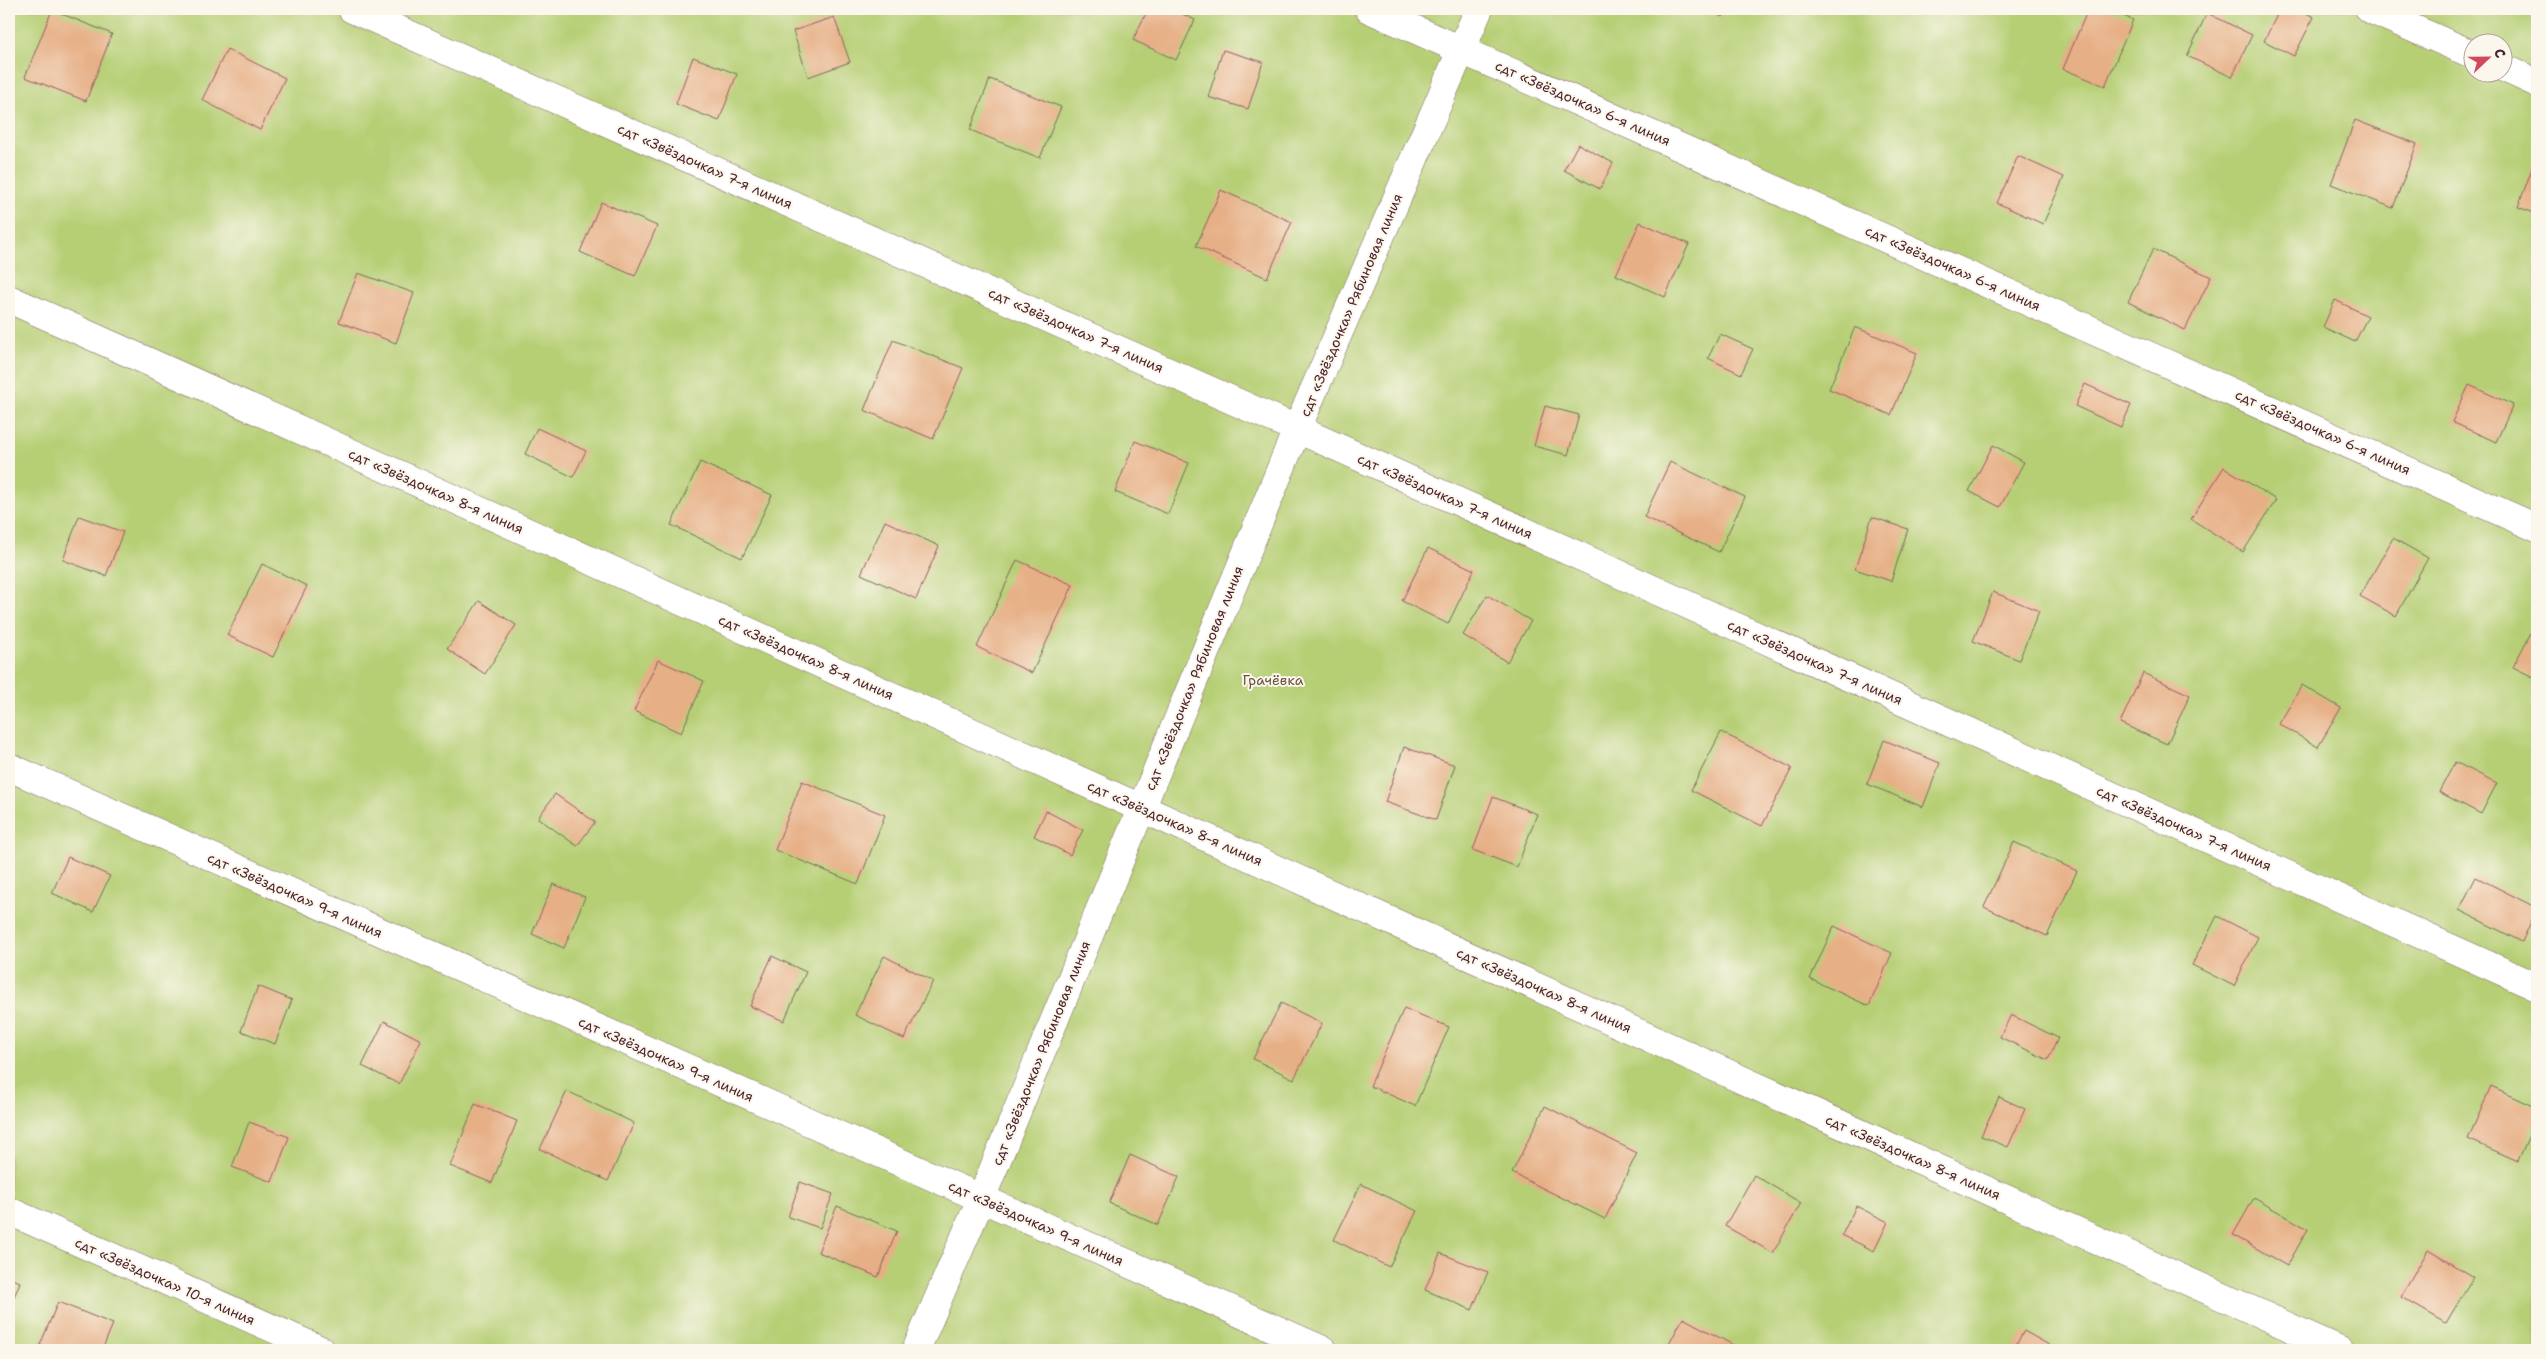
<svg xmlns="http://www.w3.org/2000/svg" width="2546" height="1359" viewBox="0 0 2546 1359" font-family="'Shantell Sans',sans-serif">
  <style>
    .green { fill: #b6cf75; stroke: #807750; fill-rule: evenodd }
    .building { fill: #e6af85 }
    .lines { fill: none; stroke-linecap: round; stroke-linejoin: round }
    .minor-casing { stroke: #83635f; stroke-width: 29 }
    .minor { stroke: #fff; stroke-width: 28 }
    .labels { text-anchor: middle; stroke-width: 4; stroke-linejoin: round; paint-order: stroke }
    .street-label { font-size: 14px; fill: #4a1f2b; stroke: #fbf7ec }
    .park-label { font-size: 14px; fill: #6a5441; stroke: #fbf7ec }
  </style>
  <rect width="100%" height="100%" fill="#fbf7ec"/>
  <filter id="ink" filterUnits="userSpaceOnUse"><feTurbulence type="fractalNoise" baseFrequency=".02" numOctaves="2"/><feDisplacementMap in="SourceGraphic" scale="10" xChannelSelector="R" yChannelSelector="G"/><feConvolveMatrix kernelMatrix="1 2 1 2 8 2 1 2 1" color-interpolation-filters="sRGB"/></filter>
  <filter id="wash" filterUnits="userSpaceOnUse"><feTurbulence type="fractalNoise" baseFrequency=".0096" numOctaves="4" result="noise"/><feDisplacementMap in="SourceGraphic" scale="20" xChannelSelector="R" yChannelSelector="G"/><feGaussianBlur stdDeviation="1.12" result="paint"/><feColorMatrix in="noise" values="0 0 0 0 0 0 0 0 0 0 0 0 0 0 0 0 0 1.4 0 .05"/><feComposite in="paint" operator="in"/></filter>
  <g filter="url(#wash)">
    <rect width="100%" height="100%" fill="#eee0c0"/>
    <path class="green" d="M9,9h2528v1341h-2528zM2474,42h30v30h-30z"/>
    <g id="blocks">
      <path class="building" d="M1148,9h24l23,11 -19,40 -43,-20z
        M1702,9h24l-3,8z
        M2088,9h19l26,11 -28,66 -42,-17z
        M2280,9h18l16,8 -20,39 -30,-15z
        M52,10l60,24 -26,67 -61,-24z
        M2207,13l45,22 -20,42 -45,-21z
        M834,17l16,45 -42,15 -15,-46z
        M227,49l58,29 -25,52 -58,-30z
        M1223,50l40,12 -15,47 -40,-12z
        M693,57l44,17 -18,47 -43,-17z
        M990,79l71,28 -21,51 -70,-28z
        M2355,120l62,24 -24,64 -62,-24z
        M1578,144l35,19 -13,26 -36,-19z
        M2537,155v59l-19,-7z
        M2018,156l46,21 -21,47 -46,-21z
        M1221,190l71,32 -25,56 -71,-32z
        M601,202l56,24 -22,50 -55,-24z
        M1640,222l49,22 -24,53 -49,-22z
        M2153,249l58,28 -26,53 -57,-28z
        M358,273l56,20 -18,50 -57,-21z
        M2335,300l33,16 -13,26 -32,-15z
        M1855,327l62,26 -26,62 -62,-26z
        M1720,334l33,15 -12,25 -33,-16z
        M893,340l70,28 -30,71 -69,-29z
        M2085,384l46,21 -10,22 -46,-21z
        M2469,385l44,20 -17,37 -44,-20z
        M1545,406l34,9 -11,40 -34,-9z
        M537,428l49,23 -13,26 -48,-23z
        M1135,441l54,22 -21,51 -53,-22z
        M1993,445l31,17 -24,45 -31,-16z
        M700,462l72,33 -30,63 -71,-33z
        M1670,462l75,35 -26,55 -75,-35z
        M2224,467l52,33 -33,52 -52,-33z
        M79,516l44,16 -17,44 -43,-16z
        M1872,517l36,12 -17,52 -36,-12z
        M885,521l54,25 -23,53 -55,-25z
        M2393,538l35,20 -32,58 -36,-20z
        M1428,548l46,22 -26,54 -46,-23z
        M1017,560l56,25 -41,88 -55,-26z
        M262,564l45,22 -34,71 -46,-22z
        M1993,592l46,19 -20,49 -46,-19z
        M1487,595l44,26 -24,41 -44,-27z
        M479,601l37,24 -31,49 -38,-25z
        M2537,621v58l-24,-12z
        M658,660l46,21 -23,52 -47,-22z
        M2143,673l47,22 -23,49 -47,-21z
        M2302,685l39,23 -23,39 -39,-23z
        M1721,732l71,36 -30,58 -71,-36z
        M1884,740l56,23 -17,44 -56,-23z
        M1404,747l51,18 -19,55 -51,-18z
        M2455,762l42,21 -16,31 -42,-22z
        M802,781l83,34 -27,69 -83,-34z
        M555,794l40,28 -18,24 -39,-28z
        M1493,797l44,17 -20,53 -44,-17z
        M1046,811l37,19 -13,25 -36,-19z
        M2014,842l63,29 -30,65 -63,-29z
        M68,857l42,19 -17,36 -41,-19z
        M2476,877l61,31 -15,34 -63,-32z
        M553,884l32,13 -21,51 -32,-14z
        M2217,916l41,21 -24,49 -42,-21z
        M1834,926l58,27 -23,53 -59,-27z
        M772,956l34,16 -22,49 -34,-15z
        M884,956l49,25 -29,58 -49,-24z
        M258,986l34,14 -17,44 -34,-13z
        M1281,1003l41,20 -28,56 -41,-20z
        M1404,1008l45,19 -34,79 -45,-20z
        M2011,1015l47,23 -10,22 -48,-23z
        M384,1021l37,19 -22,44 -37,-18z
        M2491,1087l46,21v9l-19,44 -50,-22z
        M567,1091l67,32 -26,58 -68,-32z
        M1999,1097l26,12 -17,38 -27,-11z
        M475,1104l42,17 -25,62 -42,-17z
        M1545,1106l92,47 -32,66 -93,-46z
        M249,1122l40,15 -17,45 -40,-15z
        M1130,1155l49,22 -21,48 -49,-22z
        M1754,1175l47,28 -28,50 -48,-27z
        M800,1182l33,12 -13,34 -32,-11z
        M1361,1184l56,27 -28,56 -55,-27z
        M2254,1198l54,31 -21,37 -54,-31z
        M837,1206l60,25 -19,46 -60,-25z
        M1856,1206l32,16 -14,29 -32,-16z
        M2428,1250l45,27 -27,46 -45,-26z
        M1440,1253l48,19 -16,38 -47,-20z
        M9,1278l11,4 -11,28z
        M58,1302l55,22 -11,26h-47l-15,-5z
        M1683,1318l54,29 -2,3h-69z
        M2024,1331l34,19h-45z"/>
    </g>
  </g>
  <g filter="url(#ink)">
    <use href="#blocks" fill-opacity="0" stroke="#83635f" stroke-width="1"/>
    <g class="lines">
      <defs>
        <path id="minor" d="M352,9l945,420 1240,558
          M1369,9l1168,519
          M2369,9l105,46
          M2504,68l33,15
          M9,299l1132,509 1199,542
          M9,767l1314,583
          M9,1211l312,139
          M916,1350l65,-151 316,-770 182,-420"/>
      </defs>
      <use href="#minor" class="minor-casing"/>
      <use href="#minor" class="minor"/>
    </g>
  </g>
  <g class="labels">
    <g class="street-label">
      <text transform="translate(1583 103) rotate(24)" y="5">сдт «Звёздочка» 6-я линия</text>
      <text transform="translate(705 166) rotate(24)" y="5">сдт «Звёздочка» 7-я линия</text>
      <text transform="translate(1953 268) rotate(24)" y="5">сдт «Звёздочка» 6-я линия</text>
      <text transform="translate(1351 305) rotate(-67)" y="5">сдт «Звёздочка» Рябиновая линия</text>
      <text transform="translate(1076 330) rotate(24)" y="5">сдт «Звёздочка» 7-я линия</text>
      <text transform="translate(2323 432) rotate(24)" y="5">сдт «Звёздочка» 6-я линия</text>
      <text transform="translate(436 491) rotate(24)" y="5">сдт «Звёздочка» 8-я линия</text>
      <text transform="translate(1445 496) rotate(24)" y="5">сдт «Звёздочка» 7-я линия</text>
      <text transform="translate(806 657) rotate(24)" y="5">сдт «Звёздочка» 8-я линия</text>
      <text transform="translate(1815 662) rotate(24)" y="5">сдт «Звёздочка» 7-я линия</text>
      <text transform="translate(1194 678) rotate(-68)" y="5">сдт «Звёздочка» Рябиновая линия</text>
      <text transform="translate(1175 823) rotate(24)" y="5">сдт «Звёздочка» 8-я линия</text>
      <text transform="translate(2184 828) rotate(24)" y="5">сдт «Звёздочка» 7-я линия</text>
      <text transform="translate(295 895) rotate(24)" y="5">сдт «Звёздочка» 9-я линия</text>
      <text transform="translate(1544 990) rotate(24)" y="5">сдт «Звёздочка» 8-я линия</text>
      <text transform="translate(1041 1053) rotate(-68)" y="5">сдт «Звёздочка» Рябиновая линия</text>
      <text transform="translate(666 1059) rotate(24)" y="5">сдт «Звёздочка» 9-я линия</text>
      <text transform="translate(1913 1157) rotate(24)" y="5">сдт «Звёздочка» 8-я линия</text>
      <text transform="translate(1036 1223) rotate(24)" y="5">сдт «Звёздочка» 9-я линия</text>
      <text transform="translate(165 1281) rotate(24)" y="5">сдт «Звёздочка» 10-я линия</text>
    </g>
    <g class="park-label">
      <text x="1273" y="685">Грачёвка</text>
    </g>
  </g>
  <rect width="2546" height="1359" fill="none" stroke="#fbf7ec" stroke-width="30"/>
  <g transform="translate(2488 58) rotate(68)"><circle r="24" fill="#fbf7ec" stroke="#b4a19f"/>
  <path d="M0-4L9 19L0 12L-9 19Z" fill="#d1495b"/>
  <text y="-8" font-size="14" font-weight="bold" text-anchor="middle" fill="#4a1f2b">С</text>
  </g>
</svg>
